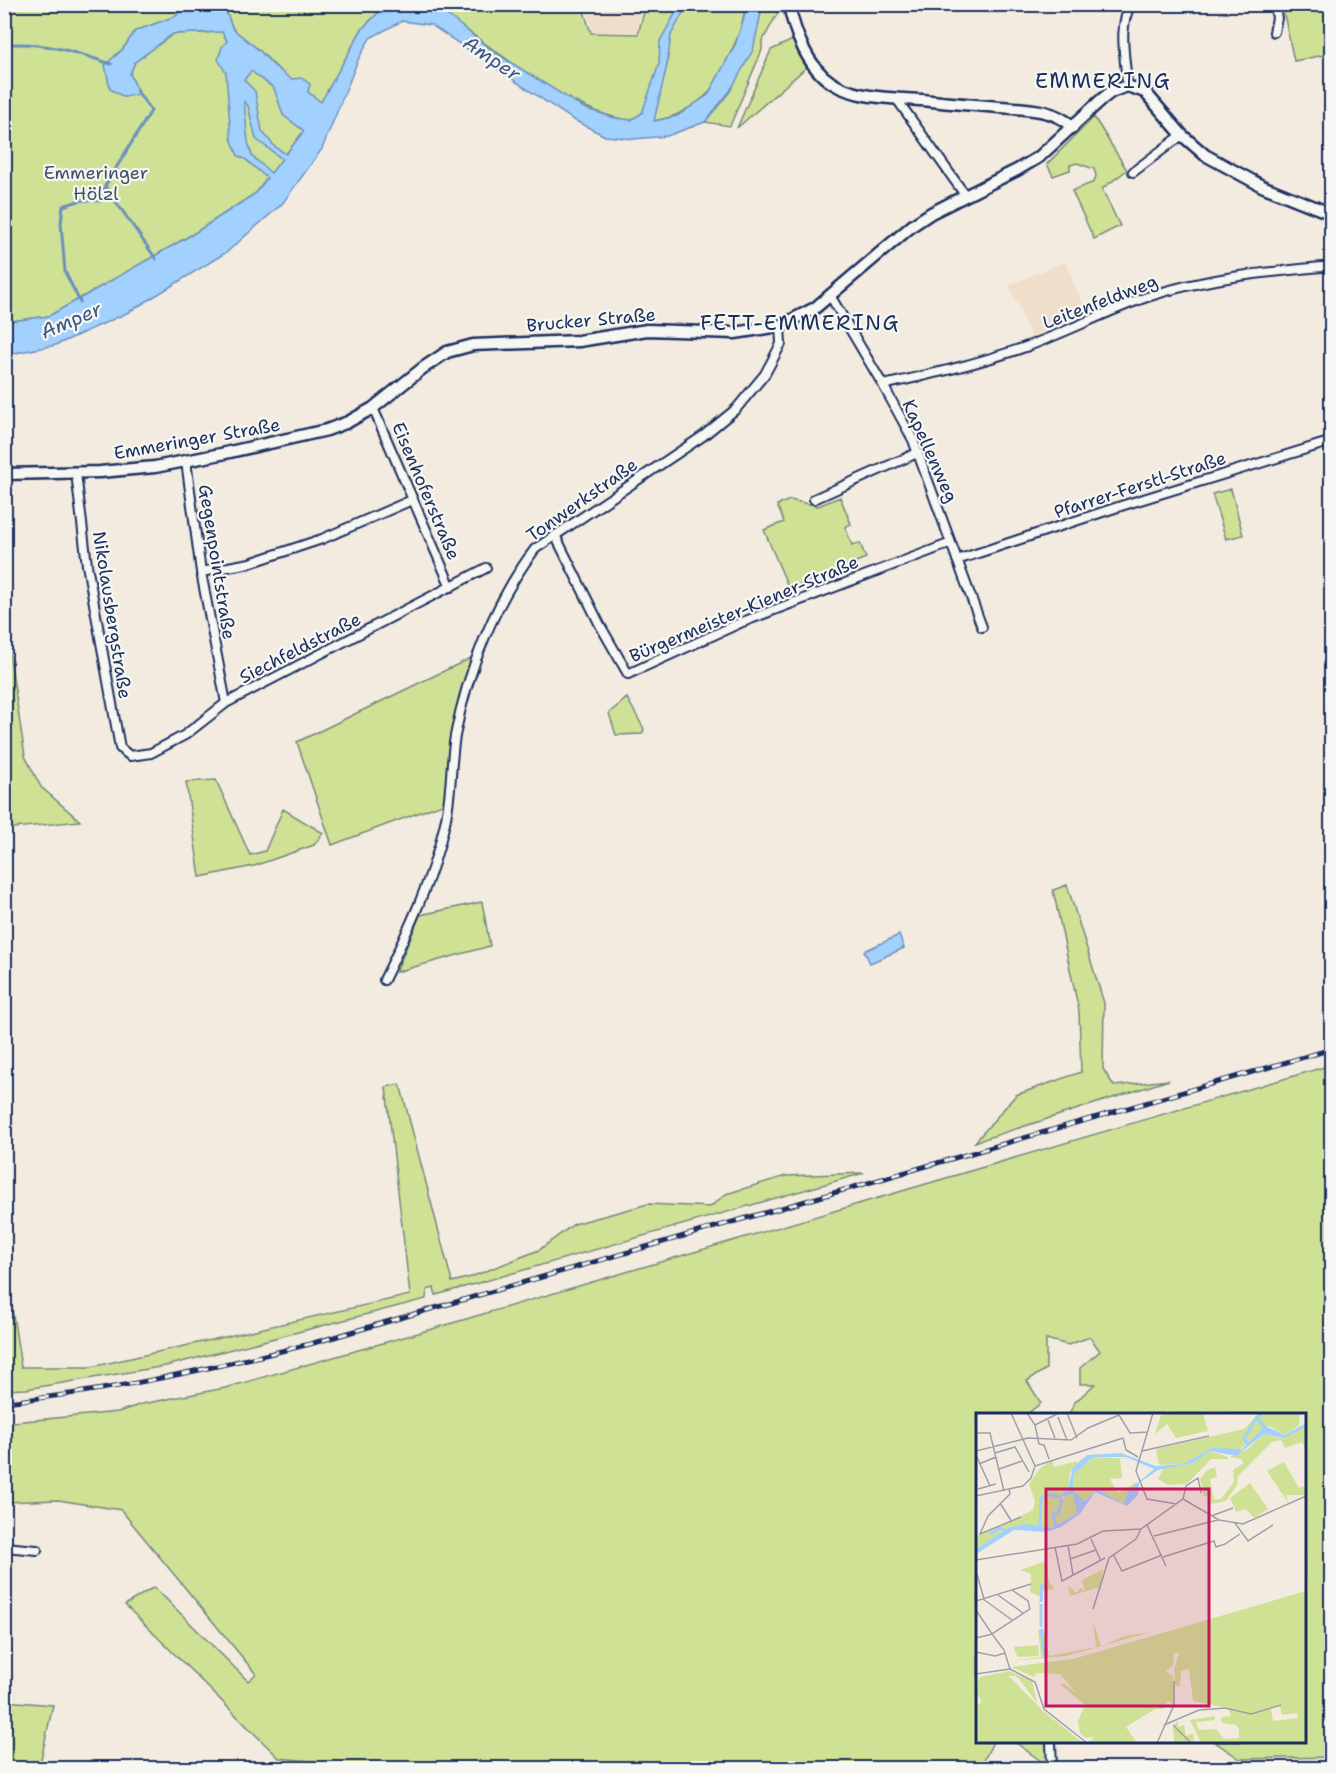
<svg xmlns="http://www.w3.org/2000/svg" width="1336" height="1773" viewBox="0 0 1336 1773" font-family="'Shantell Sans',sans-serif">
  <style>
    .built { fill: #efdeca }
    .green { fill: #cfe195; stroke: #75887a; stroke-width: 1.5 }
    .water { fill: #a2d1fd; stroke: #6c90bd; stroke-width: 1.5; fill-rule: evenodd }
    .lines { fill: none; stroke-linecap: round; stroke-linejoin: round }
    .stream { stroke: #6c90bd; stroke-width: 3 }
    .street-casing { stroke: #1b2f5e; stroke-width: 12 }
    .secondary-casing { stroke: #1b2f5e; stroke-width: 15 }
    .street { stroke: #f6f6f2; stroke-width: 8 }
    .secondary { stroke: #f6f6f2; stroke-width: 10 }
    .rail-casing { stroke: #1b2f5e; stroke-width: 5 }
    .rail { stroke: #f6f6f2; stroke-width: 3; stroke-dasharray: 9; stroke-linecap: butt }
    .labels { text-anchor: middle; stroke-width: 4.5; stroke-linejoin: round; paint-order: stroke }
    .park-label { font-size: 18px; fill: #3f5369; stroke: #f6f6f2 }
    .street-label { font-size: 18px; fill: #1b2f5e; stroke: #f6f6f2 }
    .water-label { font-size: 20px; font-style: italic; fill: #3d5886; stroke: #f6f6f2 }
    .quarter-label { font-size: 21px; letter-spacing: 1.5px; fill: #1b2f5e; stroke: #f6f6f2 }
    .inset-river { fill: none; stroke: #a2d1fd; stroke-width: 3 }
    .inset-road { fill: none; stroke: #9da0ac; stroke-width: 1.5 }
    .view { fill: #c2185b; fill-opacity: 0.15; stroke: #c2185b; stroke-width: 3 }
    .inset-edge { fill: none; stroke: #1b2f5e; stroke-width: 3 }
  </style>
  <rect width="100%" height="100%" fill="#f3ebe0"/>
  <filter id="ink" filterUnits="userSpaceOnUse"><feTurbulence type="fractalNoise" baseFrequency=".0167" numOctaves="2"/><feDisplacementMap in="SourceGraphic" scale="12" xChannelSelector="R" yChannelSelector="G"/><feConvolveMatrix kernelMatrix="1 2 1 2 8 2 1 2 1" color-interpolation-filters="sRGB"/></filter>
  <g filter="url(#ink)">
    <path class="built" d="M585,5v-1l60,1 -8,27h-44z
      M1065,261l22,53 -56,23 -22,-52z"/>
    <path class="green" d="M227,4l159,1 -24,24 -41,73 -40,-30 -21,-21 -27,-22 -7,-17z
      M4,5h181l-9,11 -41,15 -12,18 -8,6 9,42 15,-4 -9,-19 5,-12 38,-28 49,-2 17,29 74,58 -57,74 -63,41 -144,82 -44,6z
      M429,5h153l9,28 47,1 8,-29h99c-2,28 -16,51 -29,76 -8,15 -15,19 -29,28 -77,51 -195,-68 -258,-104z
      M761,5h21l-20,37v8l-32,76 -25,-4 25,-31 31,-78z
      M1282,5h49v57l-2,-8 -35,7z
      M795,39l14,26 -72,63 34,-78z
      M1094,117l33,53 -25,19 18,37 -26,13 -22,-48 22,-9 2,-6 -2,-7 -17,-6 -7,2v5l-17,6 -6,-12z
      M1231,489l12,46 -17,4 -14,-45z
      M840,497l11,27 -6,3 7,18 8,-2 6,15 -77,31 -25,-59 20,-8 -7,-17 13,-5 28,6z
      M4,618l21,138 16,31 39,34 -75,8z
      M473,657l-14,39 -8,41 -6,66 -113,42 -35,-103z
      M627,698l17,31 -2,5 -26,1 -7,-22z
      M216,780l34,75 15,-4 18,-42 40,24 -9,12 -60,21 -54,11 -14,-95z
      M1067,885l37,118 -1,66 11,17 55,-6 -194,62 41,-47 65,-23 -2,-61 -26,-121z
      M482,902l8,44 -94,26 24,-57z
      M1331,1065v692l-91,2 -25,-17h89v-328h-235l6,-12 20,-18h-15v-16l20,-17 -10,-14 -22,8 -22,-6v30l-19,12 14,22 -14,11h-49v75l-2,1 2,1v251h15l-13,26h-655l-3,-6 -43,-4 -154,-153 29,-18 94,94 8,-7 -135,-164 -63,-10 -53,2 -1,-79 114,-11 24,-8 83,-16 214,-61z
      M400,1084l52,198 19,-5 68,-27 35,-26 74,-20 62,3 16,-13 60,-18 78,-3 -428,122 -2,-7 -7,2 -1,9 -260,67 -140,23 -21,1v-128l16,105h70l319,-72 -24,-208z
      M5,1701l48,4 -14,63h-34z
      M1015,1742h33l1,25z"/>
    <path class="water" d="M185,5h42l-1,7 7,17 27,22 13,14 18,14 11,-1 8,6 -2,8 13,10 41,-73 24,-24h43l21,12 44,35 90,56 31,10 16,2 11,-7 17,-49 1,-23 20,-36h15l-11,6 -13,24 -4,30 -13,56 23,-5 31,-21 27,-50 9,-27 1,-13h16v8l-8,37 -23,41 -25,31 -38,14 -33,3 -29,-3 -33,-17 -141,-94 -29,-4 -32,17 -12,22 -36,89 -40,55 -55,48 -98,60 -73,33 -51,10v-33l44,-6 144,-82 63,-41 11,-15 -22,-19 -7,-3 -7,-18 -5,-65 -8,-14 4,-12 5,-6 -5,-9 -49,2 -38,28 -5,12 9,20 -15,3 -14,-8 -5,-24 18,-16 12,-18 41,-15zM251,71l23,17 9,27 21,16 -18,23 -11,-7 -13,-16 -7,-40 -11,-11zM244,102l4,4 8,33 26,20 -11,14 -19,-17 -4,-14z
      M899,935l5,13 -34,15 -6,-12z"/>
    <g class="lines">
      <path class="stream" d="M4,45c35,-5 74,8 107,19
        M105,186l51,73
        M80,302l-15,-30 -4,-49 2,-17 19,-6 19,1 4,-15 46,-75 -14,-20"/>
      <defs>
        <path id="street" d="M1116,4l13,5
          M1274,32l3,-14 -3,-14
          M1127,86c-1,-27 -10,-57 4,-82
          M896,98l69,97
          M1133,172l49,-37
          M831,297l52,88 30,55 69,187
          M883,385c49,-11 98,-22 145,-39 41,-15 79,-35 119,-49 59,-20 123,-25 185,-31
          M373,408l78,179
          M186,461l15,111 25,131
          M76,473l11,92 33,183 10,8 21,-3 34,-18 41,-32 260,-135
          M814,499l103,-46
          M555,535l45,90 28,49 112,-51 211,-80
          M957,560l167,-55 208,-64
          M201,572l49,-9 72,-24 90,-39
          M384,980c24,-49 48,-100 60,-153 8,-30 6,-61 11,-91 12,-64 40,-135 80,-187l168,-113 33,-27 29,-35 16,-30 -1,-18
          M4,1547l33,3
          M1051,1742l1,26"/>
        <path id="secondary" d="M789,4c5,28 19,64 43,79 25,16 62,15 90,17 26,3 52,5 78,7 26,2 53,1 73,20
          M4,474l96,-2 55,-5 66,-13 106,-24 21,-8 25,-14 50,-40 24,-16 26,-7 106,-4 68,-11 88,3 45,-7 35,-18 98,-83 18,-12 86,-43 22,-13 62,-57 10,-8 16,-6 18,6 37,43 23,20 57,31 70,28"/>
      </defs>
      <use href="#street" class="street-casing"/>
      <use href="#secondary" class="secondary-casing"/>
      <use href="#street" class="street"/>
      <use href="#secondary" class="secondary"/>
      <defs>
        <path id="rail" d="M4,1402c104,-10 205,-33 306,-58l1022,-295"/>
      </defs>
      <use href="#rail" class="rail-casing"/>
      <use href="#rail" class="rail"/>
    </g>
  </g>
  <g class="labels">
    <g class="park-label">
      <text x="96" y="179">Emmeringer<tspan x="96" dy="21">Hölzl</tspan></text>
    </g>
    <g class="street-label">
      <text transform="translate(1100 302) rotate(-21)" y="6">Leitenfeldweg</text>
      <text transform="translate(591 320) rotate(-5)" y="6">Brucker Straße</text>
      <text transform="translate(197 439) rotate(-10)" y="6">Emmeringer Straße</text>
      <text transform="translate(930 451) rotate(66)" y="6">Kapellenweg</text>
      <text transform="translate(1140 485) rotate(-18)" y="6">Pfarrer-Ferstl-Straße</text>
      <text transform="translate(426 491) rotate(67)" y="6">Eisenhoferstraße</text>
      <text transform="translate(582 500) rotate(-35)" y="6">Tonwerkstraße</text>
      <text transform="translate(217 562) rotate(81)" y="6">Gegenpointstraße</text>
      <text transform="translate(744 609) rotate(-23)" y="6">Bürgermeister-Kiener-Straße</text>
      <text transform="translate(112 615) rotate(81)" y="6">Nikolausbergstraße</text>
      <text transform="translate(300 648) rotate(-27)" y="6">Siechfeldstraße</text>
    </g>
    <g class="water-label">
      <text transform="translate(492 58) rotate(34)" y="7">Amper</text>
      <text transform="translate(71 320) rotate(-23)" y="7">Amper</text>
    </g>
    <g class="quarter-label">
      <text x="1103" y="88">EMMERING</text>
      <text x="800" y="330">FETT-EMMERING</text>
    </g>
  </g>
  <g transform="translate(976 1413)">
    <rect width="330" height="330" fill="#f3ebe0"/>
    <path d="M191,0h36l5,18 -32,7 -9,-14 -12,10 6,-19zM283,0h41l-1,13 -14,9 -16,-9 -30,24 -27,-2 -29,16 -23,1 -2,-4 -2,-12 88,-20zM330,14v22l-4,-7 -17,6 -4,-8 -9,2 -34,34 -1,9 -11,16 -16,3 -2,-8h-4l-4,-17 6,-8 9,-4 2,10 -7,2 4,21 7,-1 13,-17 -1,-12 11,-7 -3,-4 -11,-2 16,-7 18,-16 16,4zM234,38l18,6v2h-17l-24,25 -19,1 -10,-6 5,-10 30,-6zM117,44l40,2h-13l2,19 -12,1 8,14 19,-11 -5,19 -11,2 -24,-14 -12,12 -11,-8 -1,-18zM76,47l2,7 24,-6 -8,12 -2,16 -10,8 4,3 5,-7h6l11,11 -7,9 -25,15h-44l-32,21v-11l4,-3 53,-25 2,-9 -6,-17 11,-16zM308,49l15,26 7,-3v10h-20l3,9 -22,-33zM274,70l18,26 -14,9 -8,-9 -10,3 -6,-14zM70,148l3,21 6,7 -12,2 -3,12v-7l-10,-4 1,-18 -11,-4zM127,156l-3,18 -30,9 -2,-11 8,8 4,-5 5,3 -3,-11zM330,178v152h-105l-11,-23 25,-4v4l-19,2 3,8 17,-1 8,10 15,-1v-8l-3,-5 -14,-2 -1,-6 10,-1 -3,-8 -35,-7 -4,-32 -8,2 -1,15h-5l-1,-17 5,-16h-5l-1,13 -7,5 7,5 1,29 -6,-4 -5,8h-8l-29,18 11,16h-48l5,-6 -9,1 -5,-5 -2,-12 7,-16 -24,-20 3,-2 13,11 -17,-20 -23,-1 -3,4 -23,-10 62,-8zM304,293l2,9 15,-2 1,5 -25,3 -2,-12zM117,209l8,24 24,-10 26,-4 -85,24 -57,5 32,-4 -3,-27 6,-1 5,27 47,-9zM62,232l1,11 -21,1 -3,-5 -1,-5zM34,258l22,10 5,22 -18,-24 -4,-3h-6l34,35 40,32h-107v-37l6,-5 -6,-8 3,-16zM202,308v6l6,-2 2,11 7,-3 1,10h-20l-1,-17z" fill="#cfe195" fill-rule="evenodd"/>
    <path d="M330,10v4l-22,11 -20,-4 -28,22 -26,-5 -17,12 -35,7 -19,13 -1,12 -11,11 -32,-14 -15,22 -19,13 -14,5 -33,-2 -38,24v-5l32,-21 17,-4 27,4 25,-15 -4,-20 -11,4 1,3 -5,-3 10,-8 5,-22 14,-12 34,-2 35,13 27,-2 29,-16 30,1 23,-23 20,9zM117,44h33l28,12 -25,21 -6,14 -26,-15 -12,12 -11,-9 -1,-17z" fill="#a2d1fd" fill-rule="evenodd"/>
    <path class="inset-river" d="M286,0l-5,4 8,11M272,31l-4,-5 13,-22M80,114l-3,-13h5l4,-15M64,115l1,-30 6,-4 12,3M14,121l10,-6 6,3M65,189l1,-19M65,191v23M65,216l4,30"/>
    <path class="inset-road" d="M35,0l24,53M51,0l8,12 4,19M91,0l10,25M177,0l-17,58 11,28 30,5M143,2l11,18 18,-1M82,4l9,23M72,7l7,18M59,12l24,-12M0,20h14l14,58M147,25l3,12 12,7M63,31l5,1 5,14M0,38l52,-13 43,2 17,-12 31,-13M166,38l67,-15M19,40l20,-6 14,25M0,42l14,31M3,51l17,-7M59,53l88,-28M23,56l23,-8M2,76l18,-5M33,76l1,5 -22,22 -8,18 41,-17M0,83l47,-10 8,-8 4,-12M207,86l3,-13 12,-8 3,15M24,90l12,19M235,103l22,-8M259,110l13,18 25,-16M171,112l19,41M178,123l64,-16M115,126l10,22M92,132l5,30M79,134l7,34 43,-23M137,141l9,17 40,-16M187,144l51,-16 2,6 9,-3 15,-10M94,146l26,-9M0,147l101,-16 26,-13 38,-2 42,-30 36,21 24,4 63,-28M1,161l7,25M22,182l25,18M7,186l29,21M0,188l55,-17M117,196l16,-51 27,-19 5,-10M0,197l16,24 38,-25 -2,-8 -16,-11M0,225l16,-4 12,16 6,19 25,13 9,27 43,34M0,239l19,4 10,-3M0,261l34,-5M188,312l35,-15 26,-2 26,6 30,-9M197,312l18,18M181,330l17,-38v-24"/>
    <path class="view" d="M70,76h163v217h-163z"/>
    <rect width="330" height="330" class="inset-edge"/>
  </g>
  <rect width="1336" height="1773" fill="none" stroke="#f6f6f2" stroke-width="24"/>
  <rect x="12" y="12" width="1312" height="1749" fill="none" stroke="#1b2f5e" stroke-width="2" filter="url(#ink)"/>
</svg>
